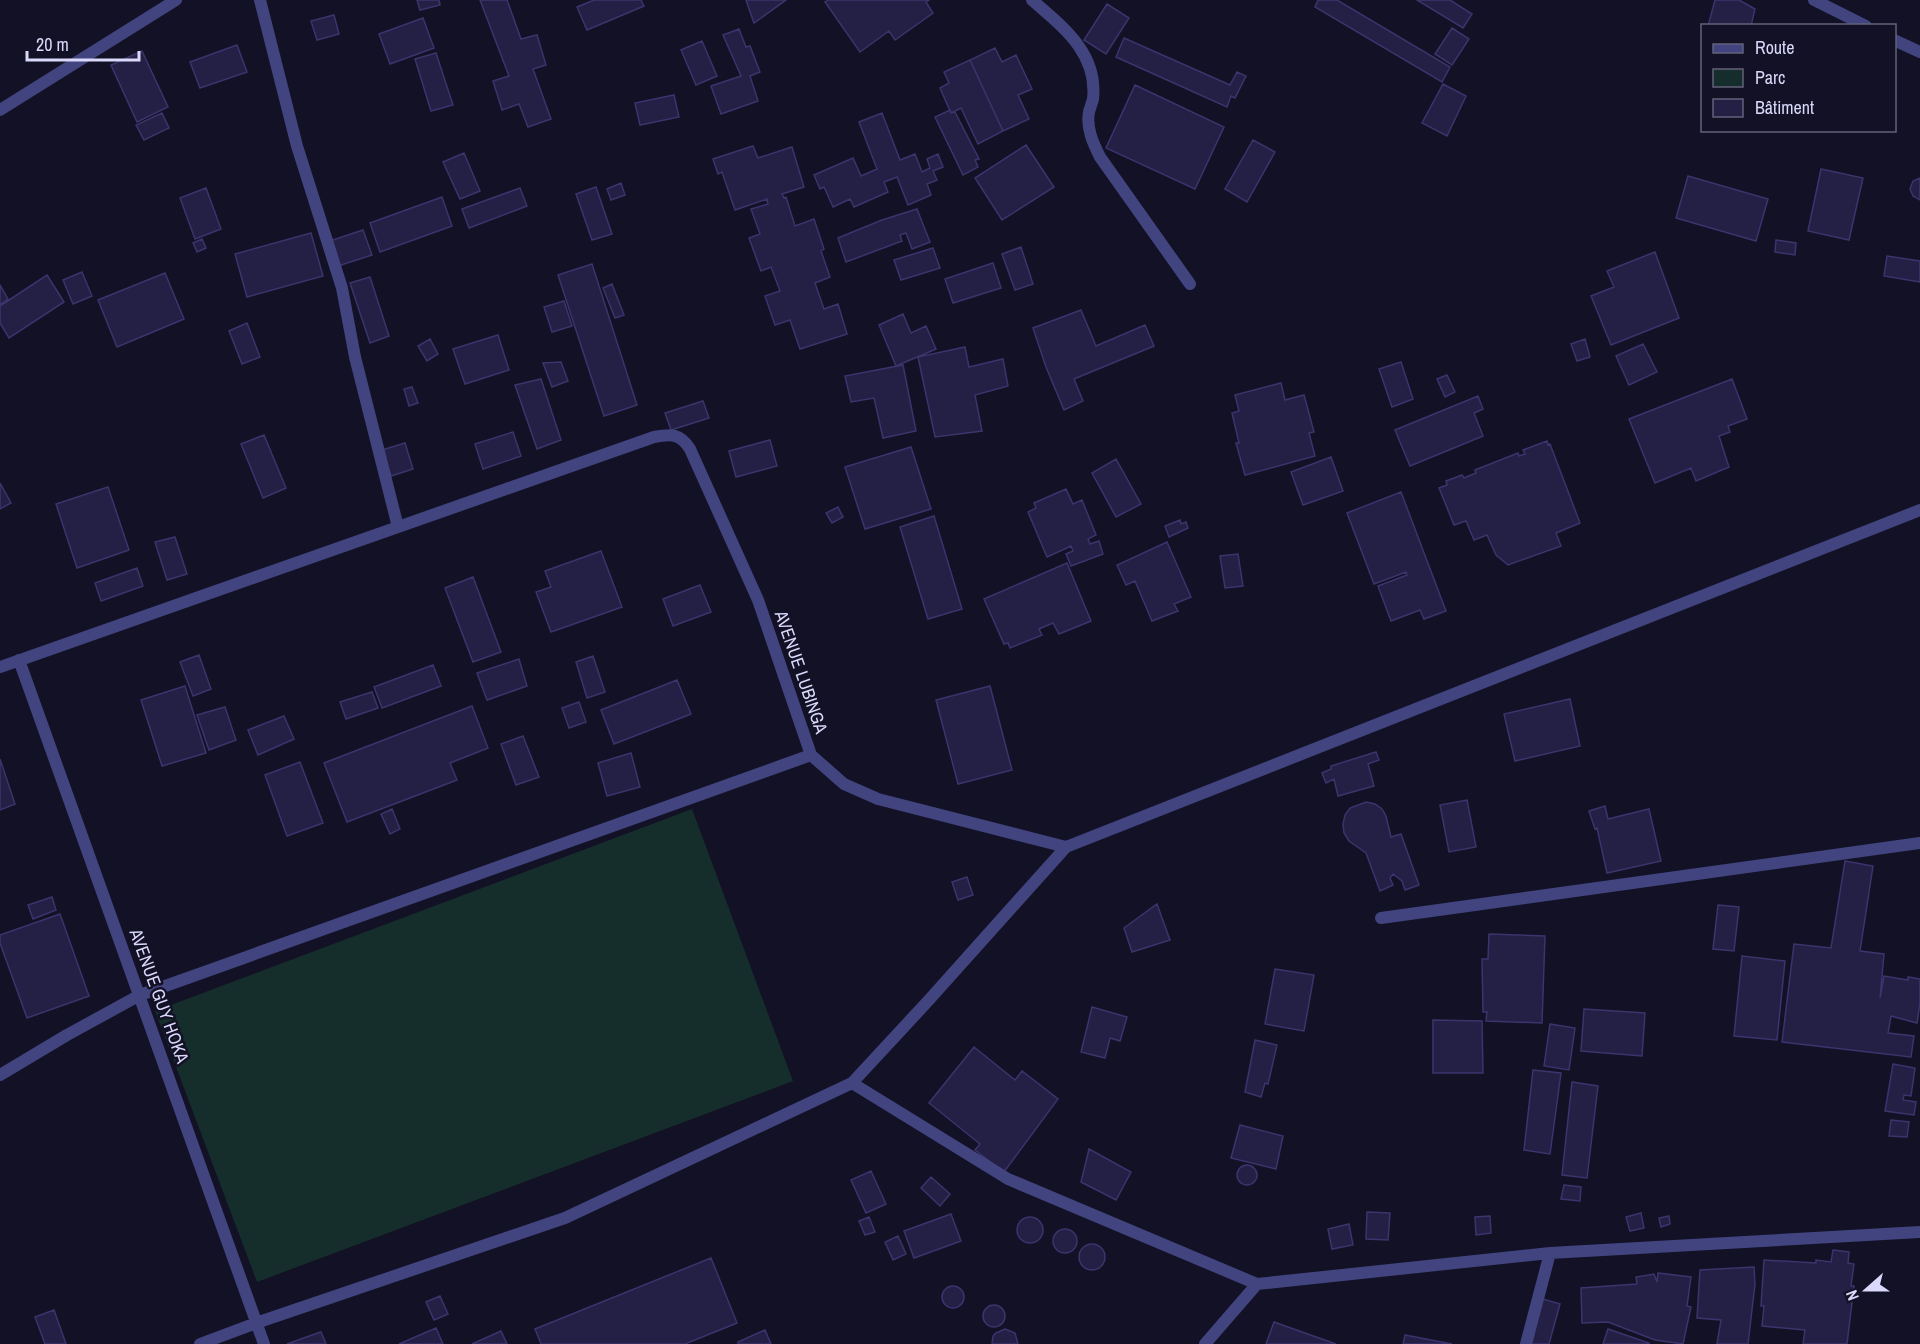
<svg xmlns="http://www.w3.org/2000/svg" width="1920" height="1344" viewBox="0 0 1920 1344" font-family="'Archivo Narrow',sans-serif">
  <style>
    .green { fill: #152e2b }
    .building { fill: #241f44; stroke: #3b346d; stroke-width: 1.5 }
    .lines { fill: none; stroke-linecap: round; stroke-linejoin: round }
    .minor { stroke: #41447f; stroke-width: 12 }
    .labels { text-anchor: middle; stroke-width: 5; stroke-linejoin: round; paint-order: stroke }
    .street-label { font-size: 18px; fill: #dad9fb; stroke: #131125 }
  </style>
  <rect width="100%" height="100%" fill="#131125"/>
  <path class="green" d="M692,809l101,272 -536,201 -102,-271z"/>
  <path class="building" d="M417,0h22l1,5 -20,5z
    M480,0h27l14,39 16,-4 9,30 -13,4 18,50 -23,8 -9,-23 -17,6 -9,-29 16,-5z
    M594,0h47l3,6 -57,24 -10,-23z
    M746,0h40l-32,23z
    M828,0h101l-3,2 7,11 -38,27 -6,-9 -29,21 -35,-50z
    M1318,0h19l113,67 -8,15 -127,-75z
    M1417,0h33l22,14 -9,14z
    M1715,0h24l16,9 -4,17h-43z
    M1107,4l22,14 -23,36 -22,-14z
    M334,15l5,19 -22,6 -6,-19z
    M423,18l11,30 -44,16 -11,-30z
    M1452,28l17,11 -17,26 -17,-11z
    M739,29l7,18 4,-1 10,26 -10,4 8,25 -37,13 -10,-28 30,-10 -18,-41z
    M1124,38l106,47 7,-13 9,4 -11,22 -4,-2 -4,11 -111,-50z
    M702,41l15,35 -21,9 -15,-35z
    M237,45l10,27 -47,16 -10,-26z
    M995,48l7,14 14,-7 16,34 -14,6 11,24 -26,12 -33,-71z
    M142,51l26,56 -31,15 -26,-57z
    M436,53l17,52 -22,6 -16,-52z
    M970,60l33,71 -25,13 -17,-36 -10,5 -11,-25 9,-5 -5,-11z
    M1443,84l23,12 -19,40 -25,-13z
    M1135,85l89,42 -29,62 -89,-41z
    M674,95l5,22 -39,8 -5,-22z
    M950,110l1,3 4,-1 24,47 -4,1 3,7 -15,8 -28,-58z
    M162,113l7,15 -25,12 -8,-15z
    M882,113l18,47 15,-6 7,18 8,-4 -3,-9 11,-5 5,13 -10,4 4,9 -10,4 4,11 -23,10 -11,-28 -13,5 4,10 -34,15 -4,-8 -17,8 -9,-20 -4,2 -6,-14 39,-17 8,18 16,-7 -18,-47z
    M1253,140l22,12 -28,50 -22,-13z
    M1026,145l28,42 -52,33 -27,-42z
    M753,146l5,12 34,-11 12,40 -22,7 2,4 2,-1 9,29 19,-7 10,30 -3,2 9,26 -15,6 9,26 14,-5 9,30 -47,15 -10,-29 -15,5 -10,-29 15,-5 -9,-24 -10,4 -12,-33 11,-4 -9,-25 17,-5 -1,-5 -32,11 -13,-38 -4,2 -5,-15z
    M464,153l16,38 -20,8 -17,-37z
    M1821,169l42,9 -14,62 -41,-9z
    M1688,176l80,23 -12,42 -80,-23z
    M1920,178v22l-7,-4 -3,-7 3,-8z
    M621,183l4,12 -14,5 -4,-11z
    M596,187l16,47 -20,6 -16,-46z
    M206,188l15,41 -26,10 -15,-41z
    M520,188l7,18 -58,22 -7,-19z
    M442,197l10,29 -72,26 -10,-29z
    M917,209l13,33 -18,7 -6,-16 -6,2 2,6 -56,21 -8,-24 44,-18z
    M363,230l9,25 -34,11 -8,-25z
    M311,233l12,43 -76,21 -12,-43z
    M202,239l4,9 -9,4 -4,-9z
    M1776,240l20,3 -1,12 -20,-3z
    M1021,247l12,37 -18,6 -13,-36z
    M933,248l7,20 -39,12 -7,-20z
    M1655,252l24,66 -68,27 -20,-49 23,-9 -7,-16z
    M1887,256l33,5v21l-36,-6z
    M993,263l8,25 -48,15 -8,-24z
    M592,264l45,141 -33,11 -46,-141z
    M82,272l10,24 -19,8 -10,-24z
    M165,273l19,46 -67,28 -19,-47z
    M47,275l17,27 -55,36 -9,-15v-17z
    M370,277l19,59 -19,7 -20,-60z
    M612,284l12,31 -9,3 -12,-30z
    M0,285l8,14 -8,6z
    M564,301l8,25 -20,6 -8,-25z
    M1081,310l15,36 49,-21 9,21 -80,33 9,22 -19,9 -18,-43 -13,-39z
    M903,314l8,19 15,-7 10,23 -40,17 -17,-41z
    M247,323l13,34 -18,7 -13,-33z
    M498,335l11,35 -44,14 -12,-35z
    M430,339l8,15 -11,7 -9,-15z
    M1585,339l5,18 -13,4 -6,-17z
    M1643,344l14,28 -28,13 -13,-29z
    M965,347l4,20 34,-8 5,27 -33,9 7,36 -47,6 -17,-80z
    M561,362l7,19 -16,6 -9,-24z
    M1401,362l12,37 -21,8 -13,-38z
    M903,365l13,66 -33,7 -9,-40 -23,4 -6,-26z
    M1447,375l8,17 -10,5 -8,-18z
    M541,379l20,61 -24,9 -22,-64z
    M1732,379l15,40 -19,7 2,6 -11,4 10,31 -33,14 -5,-13 -36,15 -26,-64z
    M1281,383l4,17 19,-5 10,37 -5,1 6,23 -70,19 -9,-32h3l-7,-30 7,-2 -4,-16z
    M412,387l6,16 -9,3 -5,-17z
    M1478,396l5,13 -9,4 9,23 -73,30 -15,-36z
    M703,401l6,17 -38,12 -6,-17z
    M513,432l8,24 -38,13 -8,-25z
    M264,435l22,53 -23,10 -22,-54z
    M770,440l7,26 -41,11 -7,-26z
    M1547,441l1,4 2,-1 30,79 -24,10 5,13 -53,19 -12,-10 -9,-20 -13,5 -8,-19 -12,4 -15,-37 8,-3 -1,-4 16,-6 2,3 12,-5 -1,-3 43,-17 1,3 6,-2 -2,-4z
    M405,443l8,26 -22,7 -9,-26z
    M911,447l20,62 -66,20 -20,-62z
    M1331,457l12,34 -40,14 -12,-33z
    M1116,459l25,45 -25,13 -24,-44z
    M0,483l11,20 -11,6z
    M108,487l21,63 -52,18 -21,-64z
    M1066,489l7,15 9,-4 14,35 -8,4 2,5 9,-3 4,13 -32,12 -5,-12 7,-3 -2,-5 -24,11 -19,-45 8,-4 -2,-5z
    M1401,492l45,119 -22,8 -4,-9 -29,11 -13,-35 29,-11 -1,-3 -32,12 -27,-71z
    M838,507l5,10 -11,6 -6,-10z
    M934,516l28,93 -34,10 -28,-92z
    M1180,520l1,4 5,-2 2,6 -19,9 -4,-11z
    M175,537l12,37 -20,6 -12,-38z
    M1167,542l24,55 -17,7 4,7 -26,10 -17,-40 -9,4 -9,-20z
    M601,551l21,56 -71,25 -15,-40 15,-5 -6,-16z
    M1238,554l5,32 -18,2 -5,-32z
    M1067,563l24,58 -32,13 -6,-11 -14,6 3,6 -32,13 -2,-5 -4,1 -20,-45z
    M137,568l6,18 -42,15 -6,-18z
    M473,577l28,75 -28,10 -28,-74z
    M700,585l11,27 -38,14 -10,-27z
    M199,655l12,34 -18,7 -13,-34z
    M593,656l12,36 -18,6 -11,-36z
    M519,659l8,27 -40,14 -10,-27z
    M433,665l8,21 -59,22 -8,-21z
    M677,680l14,34 -77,30 -13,-34z
    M185,686l21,67 -44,13 -21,-66z
    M990,686l22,84 -54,14 -22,-84z
    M372,692l6,16 -32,11 -6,-17z
    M1570,699l10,47 -65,15 -11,-47z
    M579,702l7,20 -17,6 -7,-20z
    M472,706l16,42 -38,15 7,17 -110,42 -23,-59z
    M225,707l11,33 -27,10 -12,-35z
    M284,716l10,23 -36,16 -10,-25z
    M523,736l16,41 -23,8 -15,-41z
    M1376,752l3,8 -11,4 6,22 -36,10 -4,-17 -8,4 -4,-10 9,-4v-3z
    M631,753l9,34 -33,9 -9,-33z
    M0,759l15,45 -15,6z
    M300,762l23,61 -36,13 -22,-61z
    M1467,800l9,47 -27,5 -9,-47z
    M1366,802l9,2 7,5 4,7 5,21 10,-3 18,51 -14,5 -3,-9 -9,-7 -3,4 3,7 -13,6 -14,-38 -17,-12 -5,-8 -1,-9 2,-9 5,-7z
    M1605,806l3,13 41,-10 12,52 -54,12 -10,-45 -2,1 -6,-18z
    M392,809l8,20 -10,5 -9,-20z
    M1845,861l28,5 -13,85 24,3 -4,44 4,-22 24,4v-3l12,2v24l-3,20 -26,-7 -3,17 26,3 -3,21 -129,-15 12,-98 37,4z
    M967,877l6,18 -15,5 -6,-18z
    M52,897l4,13 -23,9 -5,-14z
    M1157,904l13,36 -38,12 -8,-24z
    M1718,905l21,2 -5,44 -21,-2z
    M60,914l29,82 -62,22 -27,-75v-8z
    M1489,934l56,2 -3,87 -56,-2 1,-9h-4l-1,-53h6z
    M1742,956l43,5 -8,79 -43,-4z
    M1275,969l39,6 -10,56 -39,-7z
    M1092,1007l35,10 -7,24 -10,-3 -5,20 -24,-6z
    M1584,1009l61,4 -3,43 -61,-5z
    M1433,1020l49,1 1,52h-50z
    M1550,1024l25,4 -6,42 -25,-4z
    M1255,1040l22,5 -9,39 -3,-1 -4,14 -16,-5z
    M974,1047l41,33 7,-9 36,28 -54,73 -29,-22 5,-6 -51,-41z
    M1893,1064l22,4 -4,28 -7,-1 -1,5 13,2 -2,13 -29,-4z
    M1533,1070l28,3 -11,81 -26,-4z
    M1572,1082l26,4 -11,92 -25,-3z
    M1891,1120l18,2 -2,15 -18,-1z
    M1240,1125l43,11 -7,33 -45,-11z
    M1089,1149l42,23 -15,28 -35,-18z
    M1237 1175a10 10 0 1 1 20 0a10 10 0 1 1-20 0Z
    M871,1171l15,33 -20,9 -15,-33z
    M931,1177l19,17 -10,12 -19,-18z
    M1564,1185l17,2 -1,14 -19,-2z
    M1367,1212l23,1 -2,27 -22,-1z
    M1641,1213l3,15 -14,3 -4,-14z
    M951,1214l10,27 -47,17 -10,-27z
    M1490,1216l1,17 -15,2 -1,-18z
    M1669,1216l1,8 -9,3 -2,-9z
    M1017 1230a13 13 0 1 1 26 0a13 13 0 1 1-26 0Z
    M869,1217l6,15 -10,3 -6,-14z
    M1349,1224l4,21 -21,4 -4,-20z
    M1053 1241a12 12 0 1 1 24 0a12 12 0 1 1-24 0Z
    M898,1236l8,18 -13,6 -8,-18z
    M1079 1257a13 13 0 1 1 26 0a13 13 0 1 1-26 0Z
    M1833,1250l16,2 -1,11 6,1 -3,22h3l-7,58h-44l2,-14 -43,-4 2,-20h-3l3,-46 52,3v-3l15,2z
    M711,1258l26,65 -52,21h-144l-6,-15z
    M1754,1267l1,17 -7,60h-31l4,-24 -24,-2 3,-48z
    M1658,1273l33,4 -4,29 4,1 -8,37 -28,-4 -47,-18 -26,1 -1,-35 56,-4 -1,-7 18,-3 3,8z
    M942 1297a11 11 0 1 1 22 0a11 11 0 1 1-22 0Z
    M440,1296l8,18 -14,6 -8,-18z
    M1543,1299l17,5 -11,40h-19z
    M983 1316a11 11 0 1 1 22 0a11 11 0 1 1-22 0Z
    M54,1310l12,34h-21l-10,-27z
    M1274,1322l62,22h-70z
    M436,1328l7,16h-44z
    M1005,1329l10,4 3,11h-26l1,-8 3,-3z
    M1608,1329l41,14 -1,1h-45z
    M765,1330l6,14h-33v-2z
    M501,1331l6,13h-35z
    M321,1332l5,12h-39l25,-9z
    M1405,1335l47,9h-49z"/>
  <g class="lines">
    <path class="minor" d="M260,0l37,146 45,142 13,69 43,170
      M1032,0c31,27 66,53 61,99 -1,4 -3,9 -4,13 -3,16 4,31 11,45l90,127
      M1814,0l52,26
      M1894,40l26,12
      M0,110l176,-110
      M19,660l245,684
      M0,667l654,-230c17,-3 26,-4 36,12l68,151 53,155 33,29 34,15 188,48 854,-337
      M1381,918l539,-75
      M0,1075l67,-40 73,-40 671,-240
      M852,1083l156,96 249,105
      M200,1344l56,-21 309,-105 287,-135 76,-82 138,-154
      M1205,1344l52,-60 293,-31 370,-21
      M1526,1344l24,-91"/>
  </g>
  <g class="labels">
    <g class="street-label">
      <text transform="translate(801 672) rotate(71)" y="6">AVENUE LUBINGA</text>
      <text transform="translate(159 996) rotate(70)" y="6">AVENUE GUY HOKA</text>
    </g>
  </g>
  <rect x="1701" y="24" width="195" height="108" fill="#131125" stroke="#63617b" stroke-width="1.5"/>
  <rect x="1713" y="44" width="30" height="9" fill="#41447f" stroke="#63617b" stroke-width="1.5"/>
  <text x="1755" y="54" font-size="18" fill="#dad9fb">Route</text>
  <rect x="1713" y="69" width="30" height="18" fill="#152e2b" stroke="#63617b" stroke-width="1.5"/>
  <text x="1755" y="84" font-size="18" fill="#dad9fb">Parc</text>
  <rect x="1713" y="99" width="30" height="18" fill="#241f44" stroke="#63617b" stroke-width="1.5"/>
  <text x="1755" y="114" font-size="18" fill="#dad9fb">Bâtiment</text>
  <g transform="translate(1866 1290) rotate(249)" stroke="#131125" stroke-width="4.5" paint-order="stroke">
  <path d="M0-4.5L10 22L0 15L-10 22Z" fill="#dad9fb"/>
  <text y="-9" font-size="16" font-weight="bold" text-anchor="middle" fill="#dad9fb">N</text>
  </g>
  <path d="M27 51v9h112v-9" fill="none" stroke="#dad9fb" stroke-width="3"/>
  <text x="36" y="51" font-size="18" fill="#dad9fb" stroke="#131125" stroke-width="4.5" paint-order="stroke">20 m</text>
</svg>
